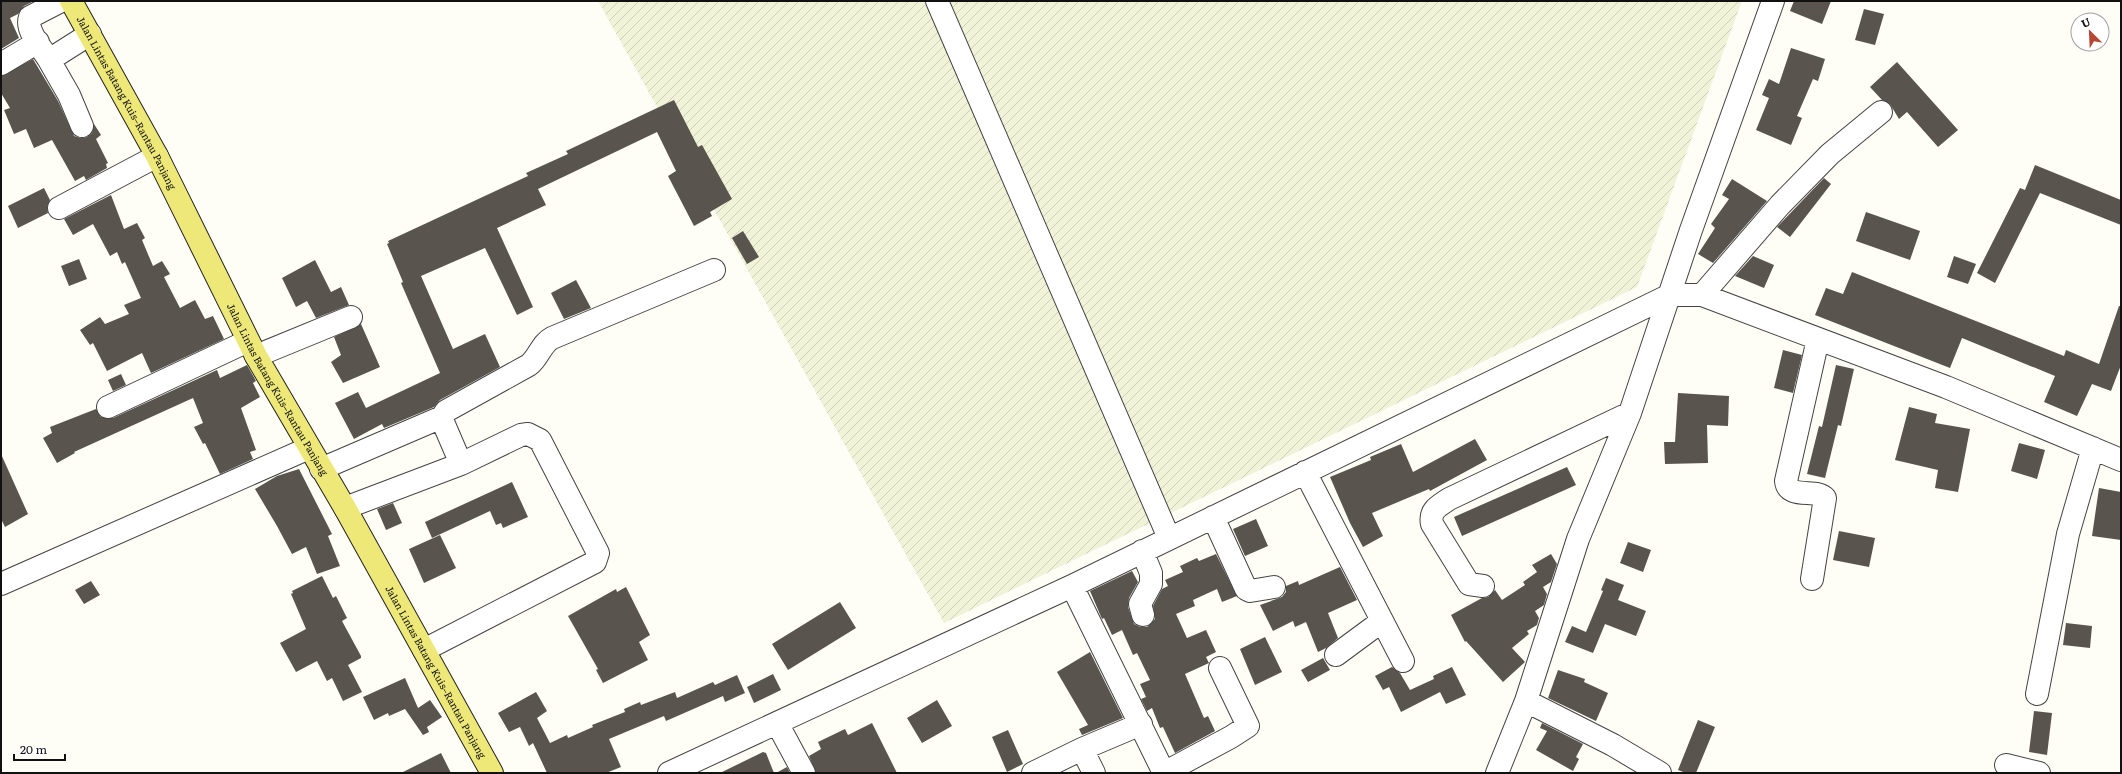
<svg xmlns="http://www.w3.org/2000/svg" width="2122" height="774" viewBox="0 0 2122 774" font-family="Literata,serif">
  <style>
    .farmland { fill: url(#farmland-furrows) }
    .building { fill: #59544e }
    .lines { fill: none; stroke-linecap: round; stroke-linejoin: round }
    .minor-casing { stroke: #444; stroke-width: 24 }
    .major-casing { stroke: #222; stroke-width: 24 }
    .minor { stroke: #fff; stroke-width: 22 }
    .major { stroke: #ede877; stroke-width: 22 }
    .labels { text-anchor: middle; stroke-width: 4; stroke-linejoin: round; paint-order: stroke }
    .street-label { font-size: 10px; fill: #111; stroke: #fff }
  </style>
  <defs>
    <pattern id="farmland-furrows" width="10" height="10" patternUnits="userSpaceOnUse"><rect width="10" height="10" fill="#f0f3d7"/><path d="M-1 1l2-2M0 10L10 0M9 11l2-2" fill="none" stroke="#cdcfb8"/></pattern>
  </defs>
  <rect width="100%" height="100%" fill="#fefef6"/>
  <path class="farmland" d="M598,1h1144l-105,286 -693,336z"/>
  <path class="building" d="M1,1h33l-10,5 -6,8 -8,4 9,20 -18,11z
    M1794,1h37l-9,23 -32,-13z
    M1864,9l20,5 -9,31 -20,-5z
    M1791,48l34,11 -7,22 -5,-2 -16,37 5,2 -11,27 -35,-15 13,-32 -7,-3 7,-16 10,5z
    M33,59l25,42 16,35 7,2 6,-1 5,-4 2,-9 7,11 -5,4 12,24 -2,1 1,4 -21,12 -2,-4 -9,5 -23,-41 -18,8 -8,-19 -12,5 -10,-24 6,-2 -9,-15v-17z
    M1897,62l61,68 -20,17 -31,-35 -8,7 -9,-15 -8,-4 -12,-13z
    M674,100l24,47 4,-2 30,54 -22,13 2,4 -18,10 -26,-50 8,-5 -19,-39 -119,57 8,16 -49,23 36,79 -16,8 -32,-67 -64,28 32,73 32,-15 15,33 -60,33 -6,7 -50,21 -2,-4 -28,15 -19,-36 23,-11 8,16 74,-35 -39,-90 2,-1 -16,-38 2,-1 -1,-2 140,-65 -2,-3 42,-19 -2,-3z
    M2035,165l86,35v25l-81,-32 -45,90 -18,-10 43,-85 5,2z
    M1824,178l7,6 -41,53 -13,-10z
    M1732,179l35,22 -54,62 -15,-9 17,-26 -4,-4 18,-25 -7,-4z
    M44,188l6,12 -3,7 1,6 -30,15 -10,-22z
    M111,195l13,34 13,-6 8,15 -3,2 11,26 9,-5 8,13 -6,3 16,31 15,-8 10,19 8,-3 11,23 -73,34 -9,-20 -35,18 -14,-28 -3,2 -10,-15 20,-13 5,7 24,-10 -5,-9 17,-7 -16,-36 -3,2 -5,-12 -7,4 -17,-32 -20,11 -9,-16z
    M1866,212l54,19 -10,29 -54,-19z
    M743,231l16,26 -12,7 -15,-26z
    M1753,256l21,9 -10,23 -29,-12z
    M1954,256l22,8 -8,20 -21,-7z
    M79,259l8,20 -18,7 -8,-20z
    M315,260l16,32 10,-5 8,18 -33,13 -9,-17 -11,6 -14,-29z
    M1852,272l212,84 2,-6 33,14 20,-58h2v59l-10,26 -19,-7 -15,32 -33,-14 11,-26 -93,-38 -12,30 -135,-53 11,-27 17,6z
    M576,280l15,28 -27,11 -13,-26z
    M361,324l19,43 -37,16 -12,-21 10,-7 -7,-18z
    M1783,350l19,5 -9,38 -19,-5z
    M247,365l9,16 -3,2 7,14 -19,11 15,42 -6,2 3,7 -33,15 -15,-31 -2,1 -9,-17 9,-4 -10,-25 -119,54 1,1 -18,10 -14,-25 9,-5 -2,-6 46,-18 5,8 12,1 104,-48 3,8z
    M1836,365l18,4 -13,57 -3,-1 -13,53 -18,-4 12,-48 3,1z
    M121,374l5,11 -13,6 -5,-11z
    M1678,393l51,3 -1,30 -21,-1 1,38 -43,1 -1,-22h11z
    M1909,407l28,7 -2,9 35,6 -12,63 -23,-4 3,-18 -43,-10z
    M1475,439l12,21 -57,31 -1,-2 -57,24 11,23 -20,11 -13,-24 -20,-46 41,-17 -1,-3 31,-13 12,28z
    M2019,443l26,7 -8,29 -26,-8z
    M1,454l27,60 -23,13 -4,-8z
    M1567,467l9,18 -114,51 -8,-19z
    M299,469l33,65 -4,2 12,30 -23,8 -11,-27 -14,7 -15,-28 -22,-37 22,-13z
    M512,482l16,35 -25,11 -2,-5 -5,2 -6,-14 -58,27 -7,-16z
    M2099,488l22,4v48l-29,-4z
    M393,503l9,20 -16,7 -9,-21z
    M1256,519l12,27 -23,10 -12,-27z
    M1839,531l36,7 -6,29 -36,-7z
    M440,535l16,33 -32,15 -15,-34z
    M1628,542l23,8 -8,22 -23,-9z
    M1216,554l21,42 -15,6 -5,-13 -24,11 2,6 -19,8 11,24 19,-8 10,22 -10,5 3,6 -24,11 19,44 4,-2 7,15 -40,22 -12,-26 -3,1 -8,-20 -5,3 -6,-12 5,-2 -6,-13 10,-4 -13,-27 -4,2 -11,-25 -10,5 -8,-17 -2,1 -12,-28 42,-20 6,11 -9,16 -1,9 6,17 6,3h7l8,-8 -2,-13 9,-17 6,-3 -3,-6 18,-8 -3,-6 17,-8 2,3z
    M1551,554l6,10 -6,18 -8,5 4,7 -3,11 -9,6 4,7 -2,7 -10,6 2,3 -17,14 13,14 -22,20 -37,-41 -1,1 -14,-27 31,-17 6,-1 7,-7 7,10 23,-15 -2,-3 14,-10 -5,-7z
    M1340,567l17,33 -29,13 10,25 -12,10 -8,4 -12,-30 -11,5 -2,-6 -20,10 -13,-26 22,-8 4,-5v-6l12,-5 1,4z
    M322,576l11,22 3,-2 11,22 -5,3 19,35v2l-13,7 14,27 -19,9 -11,-23 -5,3 -10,-20 -21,11 -16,-29 26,-14 -15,-35 2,-1 -1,-2z
    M1606,578l18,7 -6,15 28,11 -10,25 -31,-12 -12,29 -28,-11 7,-16 14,6 17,-41 -2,-1z
    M91,581l9,14 -16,9 -9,-14z
    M626,587l24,48 -11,7 9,18 -45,23 -7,-13 2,-1 -30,-53 48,-27 1,3z
    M840,602l16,26 -68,42 -16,-26z
    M2066,623l26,3 -2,22 -27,-3z
    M1265,637l17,35 -27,13 -15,-36z
    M1090,652l33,66 -41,17 -3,-6 9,-4 -31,-53z
    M1323,658l7,12 -22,12 -7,-12z
    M1392,667l8,6 10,17 24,-11 -1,-3 19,-9 14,28 -20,9 -6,-12 -39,20 -12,-25 -6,3 -8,-14z
    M1558,670l27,9 -1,3 24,11 -12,28 -48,-23z
    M773,674l8,16 -27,13 -7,-16z
    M737,675l8,18 -20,9 -2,-6 -57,25 -2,-5 -55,23 12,28 -15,6h-59l-14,-30 -4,3 -9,-19 -11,5 -11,-19 38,-21 11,19 -10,7 13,25 17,-8 1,3 25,-11 -1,-2 33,-13 -1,-3 16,-7 1,3 34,-13 2,6 36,-16 2,3z
    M405,678l13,30 12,-8 12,17 -15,10 2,5 -6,3 -18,-26 -16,7 -1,-3 -14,7 -11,-23z
    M937,700l15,26 -30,17 -15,-25z
    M2034,711l18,2 -5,42 -18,-3z
    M1698,720l17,7 -19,46h-10l-8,-3z
    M872,723l25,50h-81l-7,-17 12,-7 -3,-7 27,-13 3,6z
    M1542,723l41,21 -7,13 3,2 -6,12 -37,-21 11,-19 -7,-3z
    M1008,730l15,34 -16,8 -15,-35z
    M763,752l3,1 8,20h-54z
    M441,753l10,20h-50z
    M787,767l3,6h-14z"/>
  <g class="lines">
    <defs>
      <path id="minor" d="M937,1l232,537
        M49,60c-7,-12 -24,-29 -19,-43l31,-16
        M1,64l37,-22
        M82,126l-13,-31 -20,-35 41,-26
        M59,208l98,-52
        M1702,295l78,-90 50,-51 51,-42
        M256,356l95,-39
        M108,407l140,-66
        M461,464l-18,-42 -1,-5 4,-6 83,-46c10,-8 12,-21 23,-27l162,-68
        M321,469l121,-52
        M1305,472l98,189
        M345,508l116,-44 60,-29 7,-1 12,6 58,113 -3,9 -171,88
        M1213,517l33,72 4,2 24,-4
        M1142,551l9,22v11l-11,20 3,11
        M1812,579l13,-81c-8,-10 -37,2 -39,-17l32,-142
        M1,584l308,-136
        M1072,586l92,187
        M1483,586l-14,-2 -37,-60c-3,-14 7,-18 17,-25l181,-86
        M1336,655l46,-34
        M2037,694l31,-160 25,-86
        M1526,701l87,44 47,28
        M777,723l27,50
        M1082,749l12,24
        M2006,765l33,8
        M669,773l403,-187 598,-291h32l244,92 175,73
        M1033,773l49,-24 59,-25
        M1164,773l67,-36 17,-11 -28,-58
        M1497,773l29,-72 52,-162 52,-126 61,-183 82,-229"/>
      <g id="major">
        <path id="s1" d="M71,1l86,155 99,200 89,152 147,265"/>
      </g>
    </defs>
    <use href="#minor" class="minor-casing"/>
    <use href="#major" class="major-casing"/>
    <use href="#minor" class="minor"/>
    <use href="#major" class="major"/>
  </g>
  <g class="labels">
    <g class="street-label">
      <text dy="4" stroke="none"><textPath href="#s1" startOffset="116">Jalan Lintas Batang Kuis–Rantau Panjang</textPath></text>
      <text dy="4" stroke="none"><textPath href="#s1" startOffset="440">Jalan Lintas Batang Kuis–Rantau Panjang</textPath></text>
      <text dy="4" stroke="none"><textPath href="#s1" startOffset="764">Jalan Lintas Batang Kuis–Rantau Panjang</textPath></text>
    </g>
  </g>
  <rect width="2122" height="774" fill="none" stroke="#111111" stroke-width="4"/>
  <g transform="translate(2090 32) rotate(336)"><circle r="19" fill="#ffffff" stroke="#a0a0a0"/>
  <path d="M0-3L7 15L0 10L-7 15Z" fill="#b64733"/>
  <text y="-6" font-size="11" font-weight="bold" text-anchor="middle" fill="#111111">U</text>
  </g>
  <path d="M14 754v6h51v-6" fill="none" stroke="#111111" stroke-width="2"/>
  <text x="20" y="754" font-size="12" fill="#111111" stroke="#ffffff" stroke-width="3" paint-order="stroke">20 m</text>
</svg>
